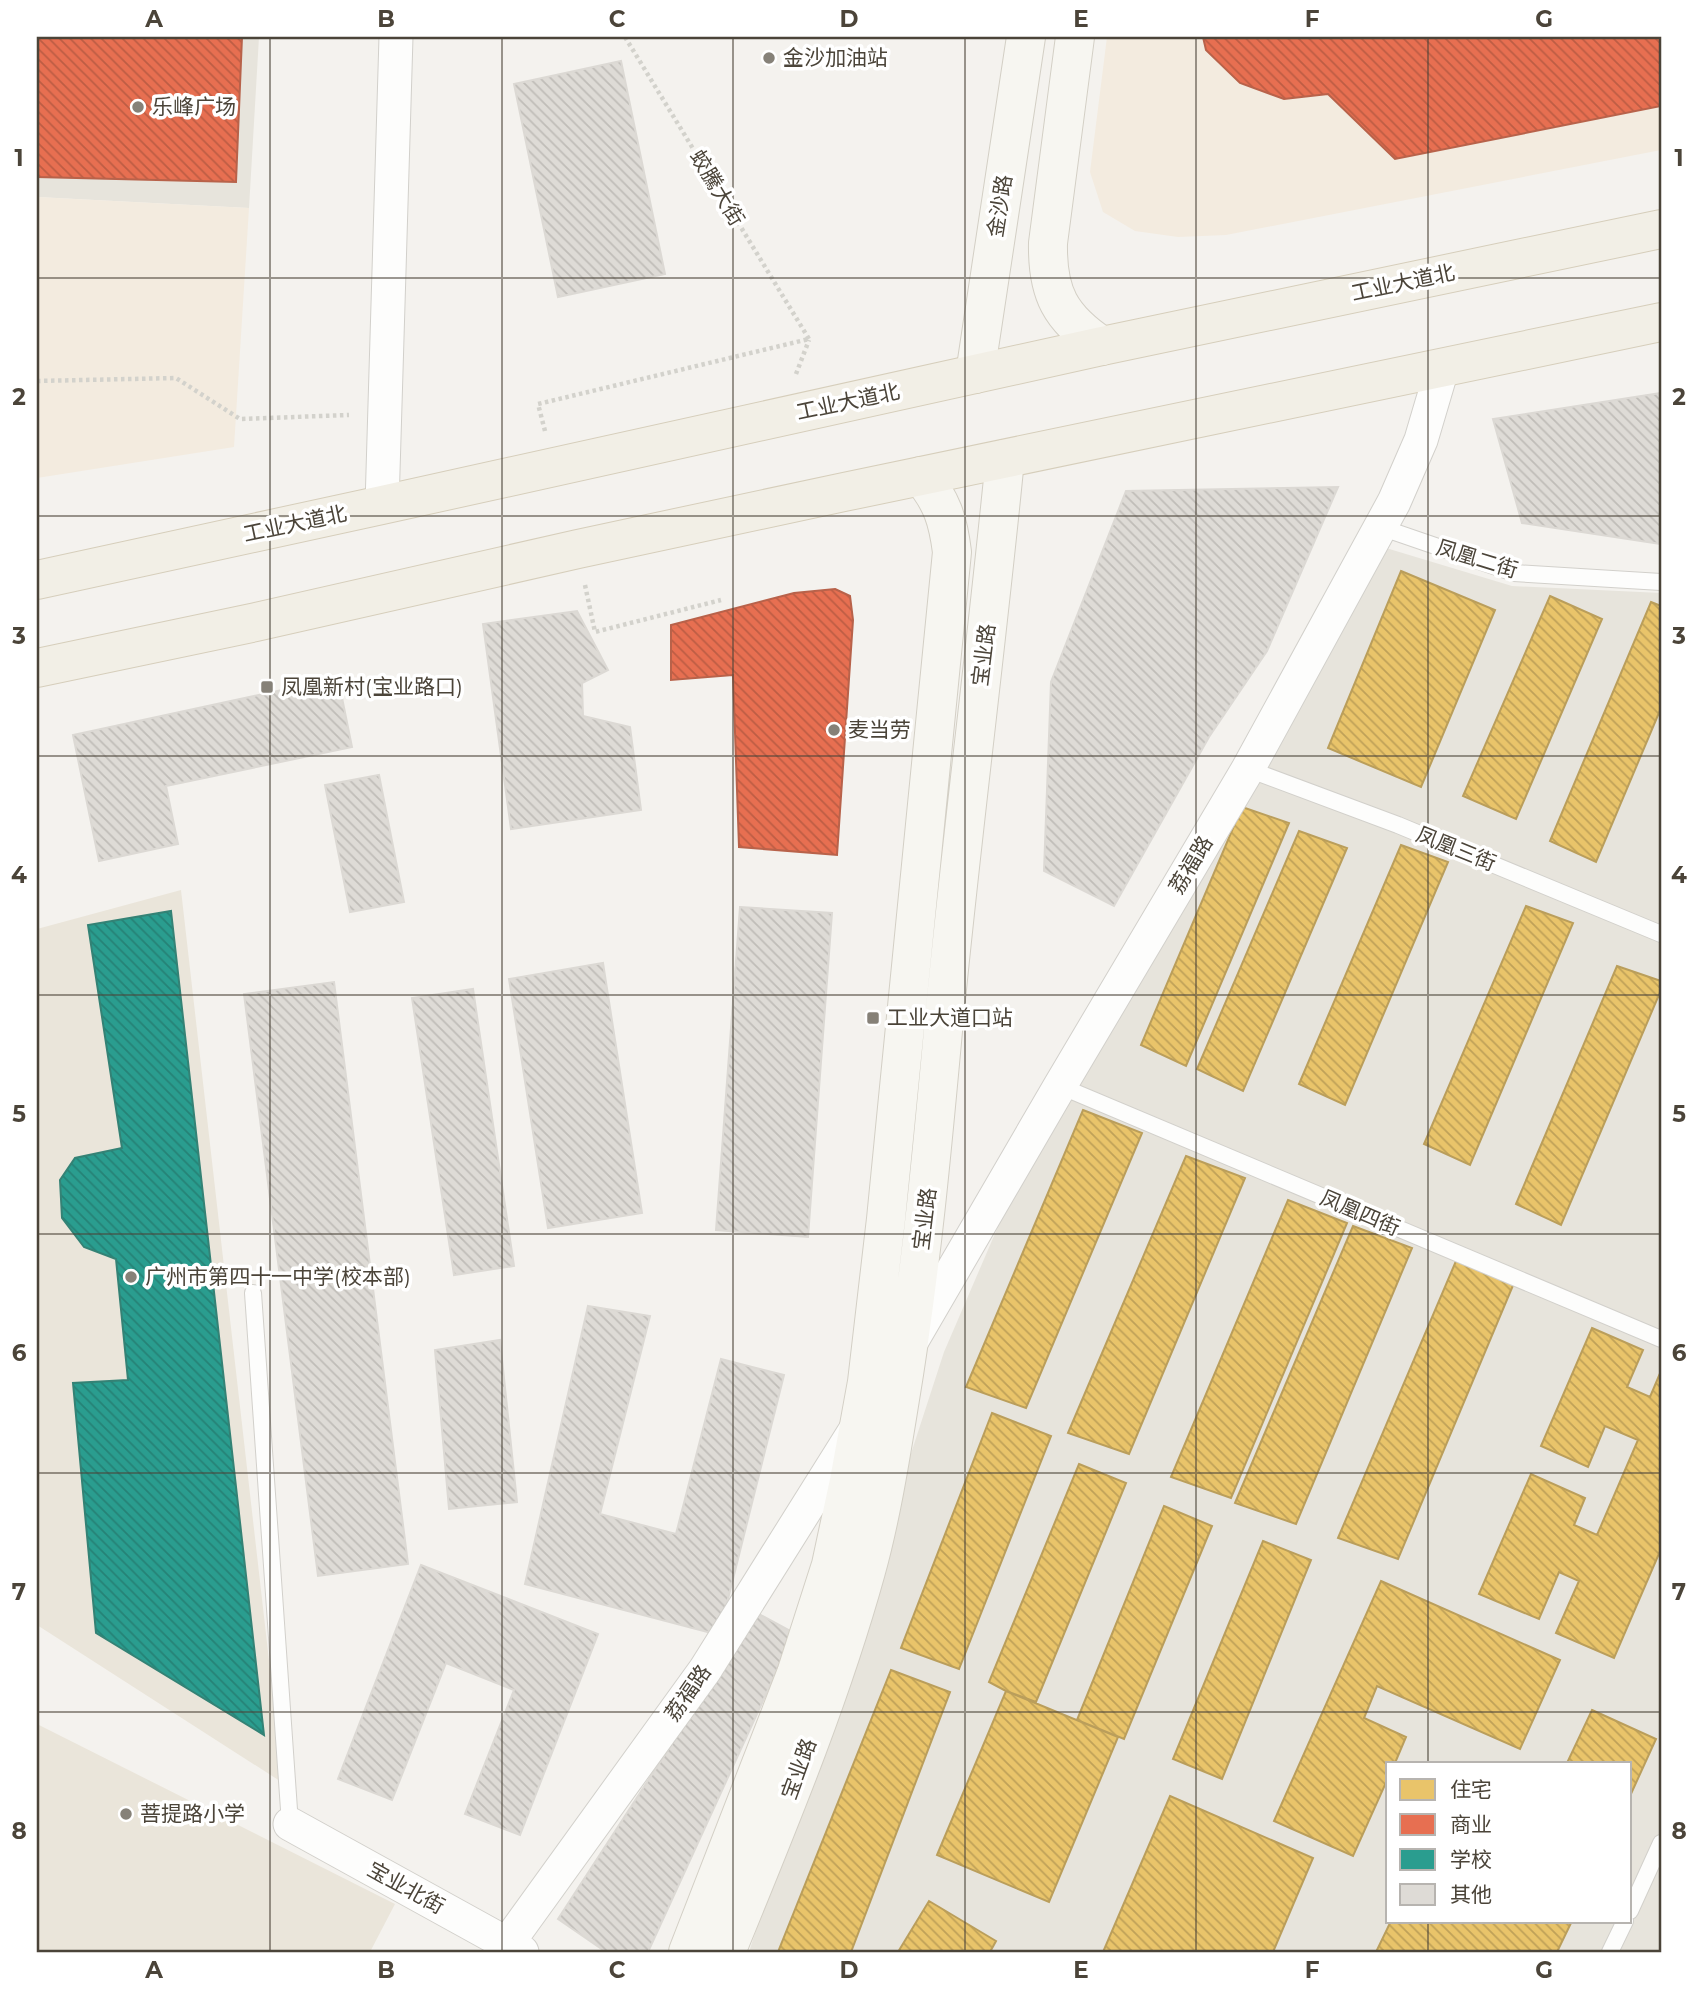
<svg xmlns="http://www.w3.org/2000/svg" width="1698" height="1989" viewBox="0 0 1698 1989" font-family="Montserrat,'Noto Sans SC',sans-serif">
  <style>
    .residential { fill: #e7e4dc; fill-rule: evenodd }
    .commercial { fill: #f3ebdf }
    .education { fill: #eae5da }
    .homes { fill: url(#homes-back-hatch); stroke: #ba9e5b; stroke-width: 2 }
    .shops { fill: url(#shops-back-hatch); stroke: #b8624a; stroke-width: 2 }
    .schools { fill: url(#schools-back-hatch); stroke: #348275; stroke-width: 2 }
    .building { fill: url(#building-back-hatch); stroke: #dcd9d4; stroke-width: 2 }
    .lines { fill: none; stroke-linecap: round; stroke-linejoin: round }
    .lane-casing { stroke: #d2d0cb; stroke-width: 18 }
    .street-casing { stroke: #d2d0cb; stroke-width: 35 }
    .secondary-casing { stroke: #d3cfc5; stroke-width: 40 }
    .primary-casing { stroke: #d6cebb; stroke-width: 40 }
    .path { stroke: #d3d2cc; stroke-width: 4.5; stroke-dasharray: 3.5 3.5; stroke-linecap: butt }
    .lane { stroke: #fdfdfc; stroke-width: 16 }
    .street { stroke: #fdfdfc; stroke-width: 33 }
    .secondary { stroke: #f7f6f1; stroke-width: 38 }
    .primary { stroke: #f2efe6; stroke-width: 38 }
    .grid { fill: none; stroke: #4b4439; stroke-width: 2; stroke-opacity: 0.55 }
    .poi-dot { fill: #868178; stroke: #fff; stroke-width: 2.5 }
    .labels { text-anchor: middle; stroke-width: 7; stroke-linejoin: round; paint-order: stroke }
    .poi-label { font-size: 21px; fill: #4b4439; stroke: #fff; text-anchor: start }
    .street-label { font-size: 21px; fill: #4b4439; stroke: #fff }
    .neatline { fill: none; stroke: #4b4439; stroke-width: 2.5 }
    .grid-label { font-size: 23px; text-anchor: middle; font-weight: bold; fill: #4b4439 }
  </style>
  <defs>
    <pattern id="homes-back-hatch" width="6" height="6" patternUnits="userSpaceOnUse" patternTransform="scale(1.75)"><rect width="6" height="6" fill="#e9c46a"/><path d="M-1 5l2 2M0 0l6 6M5-1l2 2" fill="none" stroke="#bfa158"/></pattern>
    <pattern id="shops-back-hatch" width="6" height="6" patternUnits="userSpaceOnUse" patternTransform="scale(1.75)"><rect width="6" height="6" fill="#e76f51"/><path d="M-1 5l2 2M0 0l6 6M5-1l2 2" fill="none" stroke="#bd5d44"/></pattern>
    <pattern id="schools-back-hatch" width="6" height="6" patternUnits="userSpaceOnUse" patternTransform="scale(1.75)"><rect width="6" height="6" fill="#2a9d8f"/><path d="M-1 5l2 2M0 0l6 6M5-1l2 2" fill="none" stroke="#268276"/></pattern>
    <pattern id="building-back-hatch" width="6" height="6" patternUnits="userSpaceOnUse" patternTransform="scale(1.75)"><rect width="6" height="6" fill="#dedbd6"/><path d="M-1 5l2 2M0 0l6 6M5-1l2 2" fill="none" stroke="#c0bdb8"/></pattern>
  </defs>
  <rect width="100%" height="100%" fill="#f4f2ee"/>
  <path class="residential" d="M37,37h222l-10,171 -212,-11z
    M1386,548l126,38 149,7v1359h-912l195,-600 56,-130zM1388,1763h242v158h-242z"/>
  <path class="commercial" d="M1107,37h554v113l-435,85 -48,2 -43,-6 -32,-19 -13,-40z
    M37,197l212,11 -15,239 -197,31z"/>
  <path class="education" d="M181,890l102,893 -246,-158v-696z
    M37,1724l358,180 -25,48h-333z"/>
  <path class="homes" d="M1401,571l94,39 -74,177 -93,-39z
    M1550,596l52,23 -86,200 -53,-23z
    M1651,602l10,4v102l-65,154 -46,-21z
    M1242,807l47,16 -103,243 -45,-21z
    M1299,831l48,17 -104,243 -46,-22z
    M1401,845l47,17 -103,243 -46,-21z
    M1526,906l47,17 -103,242 -46,-21z
    M1617,966l44,15v9l-100,235 -45,-21z
    M1083,1110l59,23 -116,275 -60,-21z
    M1186,1156l59,22 -116,276 -61,-21z
    M1288,1200l59,23 -116,275 -60,-21z
    M1353,1226l59,22 -116,276 -61,-21z
    M1456,1261l58,22 -116,276 -60,-21z
    M1592,1328l51,22 -16,37 23,10 11,-26v178l-47,109 -58,-25 23,-52 -20,-9 -20,47 -60,-25 52,-120 54,24 -11,27 23,10 41,-95 -33,-14 -17,41 -47,-21z
    M992,1413l59,23 -92,233 -58,-21z
    M1079,1464l47,19 -90,219 -30,-11 -17,-9z
    M1164,1506l48,20 -88,213 -47,-19z
    M1263,1541l48,19 -89,219 -49,-20z
    M1381,1581l179,79 -40,89 -143,-63 -13,32 42,19 -11,26h-7v15l-35,78 -79,-35z
    M891,1670l59,22 -99,260h-73z
    M1006,1691l112,46 -69,165 -112,-47z
    M1592,1710l64,29 -26,57v-33h-63z
    M1170,1796l143,62 -40,94h-170z
    M929,1901l67,40 -6,11h-92z
    M1391,1921h181l-15,31h-181z"/>
  <path class="shops" d="M37,37h205l-6,145 -199,-5z
    M1203,37h458v69l-266,53 -67,-65 -44,5 -44,-16 -34,-33z
    M835,589l15,7 3,24 -16,235 -98,-8 -6,-172 -62,5v-55l123,-32z"/>
  <path class="schools" d="M171,911l93,824 -168,-102 -23,-250 55,-3 -12,-121 -32,-12 -22,-29 -2,-38 15,-22 47,-10 -34,-223z"/>
  <path class="building" d="M621,61l44,213 -107,23 -44,-213z
    M1661,393v151l-139,-21 -29,-104z
    M1338,487l-71,164 -58,86 -95,169 -70,-35 7,-189 75,-191z
    M577,611l31,59 -26,13 1,33 47,11 11,83 -130,19 -28,-205z
    M338,678l14,69 -186,39 12,58 -79,17 -26,-126z
    M379,775l25,127 -54,10 -25,-127z
    M740,907l92,6 -24,324 -92,-7z
    M603,963l39,250 -94,15 -39,-249z
    M334,982l74,582 -90,12 -74,-582z
    M473,989l41,277 -60,9 -42,-277z
    M588,1306l62,10 -50,198 76,20 45,-175 63,16 -65,260 -194,-51z
    M500,1340l17,162 -68,7 -14,-159z
    M421,1565l177,69 -78,201 -55,-21 49,-124 -68,-27 -54,137 -54,-21z
    M757,1613l37,20 -146,319h-42l-48,-33z"/>
  <g class="lines">
    <defs>
      <path id="lane" d="M1380,527l134,46 147,9
        M1248,769l150,56 263,109
        M1060,1086l601,253
        M253,1293l37,531
        M1630,1911l31,-68
        M1610,1952l15,-31"/>
      <path id="street" d="M382,505l14,-468
        M910,1344l150,-258 188,-317 146,-267 27,-62 21,-71
        M290,1824l232,128
        M504,1952l3,-8 198,-274 151,-241"/>
      <path id="secondary" d="M1075,37l-27,206c-1,50 12,75 54,103
        M975,374l51,-337
        M688,1952l108,-278 35,-109 18,-84 18,-99 19,-163 66,-667c-4,-32 -10,-51 -31,-76
        M726,1952c51,-125 104,-251 140,-381 15,-54 24,-111 33,-166 22,-131 34,-264 46,-396 18,-184 42,-366 60,-550"/>
      <path id="primary" d="M37,580l345,-75 720,-159 559,-117
        M37,668l219,-46 322,-73 266,-57 817,-170"/>
    </defs>
    <use href="#lane" class="lane-casing"/>
    <use href="#street" class="street-casing"/>
    <use href="#secondary" class="secondary-casing"/>
    <use href="#primary" class="primary-casing"/>
    <path class="path" d="M625,37l184,302
      M796,374l13,-34
      M37,381l139,-3 64,41 109,-4
      M545,431l-7,-27 271,-65
      M585,585l10,47 126,-32"/>
    <use href="#lane" class="lane"/>
    <use href="#street" class="street"/>
    <use href="#secondary" class="secondary"/>
    <use href="#primary" class="primary"/>
  </g>
  <path class="grid" d="M270,37v1915M502,37v1915M733,37v1915M965,37v1915M1196,37v1915M1428,37v1726M37,278h1624M37,516h1624M37,756h1624M37,995h1624M37,1234h1624M37,1473h1624M37,1712h1624M1428,1921v31"/>
  <g class="poi-dot">
    <circle cx="769" cy="58" r="7"/>
    <circle cx="138" cy="107" r="7"/>
    <rect x="260" y="680" width="14" height="14" rx="3.5"/>
    <circle cx="834" cy="730" r="7"/>
    <rect x="866" y="1011" width="14" height="14" rx="3.5"/>
    <circle cx="131" cy="1277" r="7"/>
    <circle cx="126" cy="1814" r="7"/>
  </g>
  <g class="labels">
    <g class="poi-label">
      <text x="783" y="65">金沙加油站</text>
      <text x="152" y="114">乐峰广场</text>
      <text x="281" y="694">凤凰新村(宝业路口)</text>
      <text x="848" y="737">麦当劳</text>
      <text x="887" y="1025">工业大道口站</text>
      <text x="145" y="1284">广州市第四十一中学(校本部)</text>
      <text x="140" y="1821">菩提路小学</text>
    </g>
    <g class="street-label">
      <text transform="translate(717 188) rotate(59)" y="7">蛟騰大街</text>
      <text transform="translate(1000 206) rotate(-81)" y="7">金沙路</text>
      <text transform="translate(1403 283) rotate(-12)" y="7">工业大道北</text>
      <text transform="translate(848 402) rotate(-12)" y="7">工业大道北</text>
      <text transform="translate(295 524) rotate(-12)" y="7">工业大道北</text>
      <text transform="translate(1477 559) rotate(17)" y="7">凤凰二街</text>
      <text transform="translate(984 655) rotate(-83)" y="7">宝业路</text>
      <text transform="translate(1456 849) rotate(22)" y="7">凤凰三街</text>
      <text transform="translate(1191 865) rotate(-59)" y="7">荔福路</text>
      <text transform="translate(1360 1213) rotate(23)" y="7">凤凰四街</text>
      <text transform="translate(925 1219) rotate(-83)" y="7">宝业路</text>
      <text transform="translate(688 1693) rotate(-55)" y="7">荔福路</text>
      <text transform="translate(799 1769) rotate(-70)" y="7">宝业路</text>
      <text transform="translate(406 1888) rotate(29)" y="7">宝业北街</text>
    </g>
  </g>
  <rect width="1698" height="1989" fill="none" stroke="#ffffff" stroke-width="77"/>
  <rect x="1386" y="1762" width="245" height="161" fill="#ffffff" stroke="#b7b4b0" stroke-width="2"/>
  <rect x="1400" y="1779" width="35" height="21" fill="#e9c46a" stroke="#b7b4b0" stroke-width="2"/>
  <text x="1450" y="1797" font-size="21" fill="#4b4439">住宅</text>
  <rect x="1400" y="1814" width="35" height="21" fill="#e76f51" stroke="#b7b4b0" stroke-width="2"/>
  <text x="1450" y="1832" font-size="21" fill="#4b4439">商业</text>
  <rect x="1400" y="1849" width="35" height="21" fill="#2a9d8f" stroke="#b7b4b0" stroke-width="2"/>
  <text x="1450" y="1867" font-size="21" fill="#4b4439">学校</text>
  <rect x="1400" y="1884" width="35" height="21" fill="#dedbd6" stroke="#b7b4b0" stroke-width="2"/>
  <text x="1450" y="1902" font-size="21" fill="#4b4439">其他</text>
  <rect x="38" y="38" width="1622" height="1913" class="neatline"/>
  <g class="grid-label">
    <text x="154" y="27">A</text>
    <text x="386" y="27">B</text>
    <text x="617" y="27">C</text>
    <text x="849" y="27">D</text>
    <text x="1081" y="27">E</text>
    <text x="1312" y="27">F</text>
    <text x="1544" y="27">G</text>
    <text x="19" y="166">1</text>
    <text x="1679" y="166">1</text>
    <text x="19" y="405">2</text>
    <text x="1679" y="405">2</text>
    <text x="19" y="644">3</text>
    <text x="1679" y="644">3</text>
    <text x="19" y="883">4</text>
    <text x="1679" y="883">4</text>
    <text x="19" y="1122">5</text>
    <text x="1679" y="1122">5</text>
    <text x="19" y="1361">6</text>
    <text x="1679" y="1361">6</text>
    <text x="19" y="1600">7</text>
    <text x="1679" y="1600">7</text>
    <text x="19" y="1839">8</text>
    <text x="1679" y="1839">8</text>
    <text x="154" y="1978">A</text>
    <text x="386" y="1978">B</text>
    <text x="617" y="1978">C</text>
    <text x="849" y="1978">D</text>
    <text x="1081" y="1978">E</text>
    <text x="1312" y="1978">F</text>
    <text x="1544" y="1978">G</text>
  </g>
</svg>
